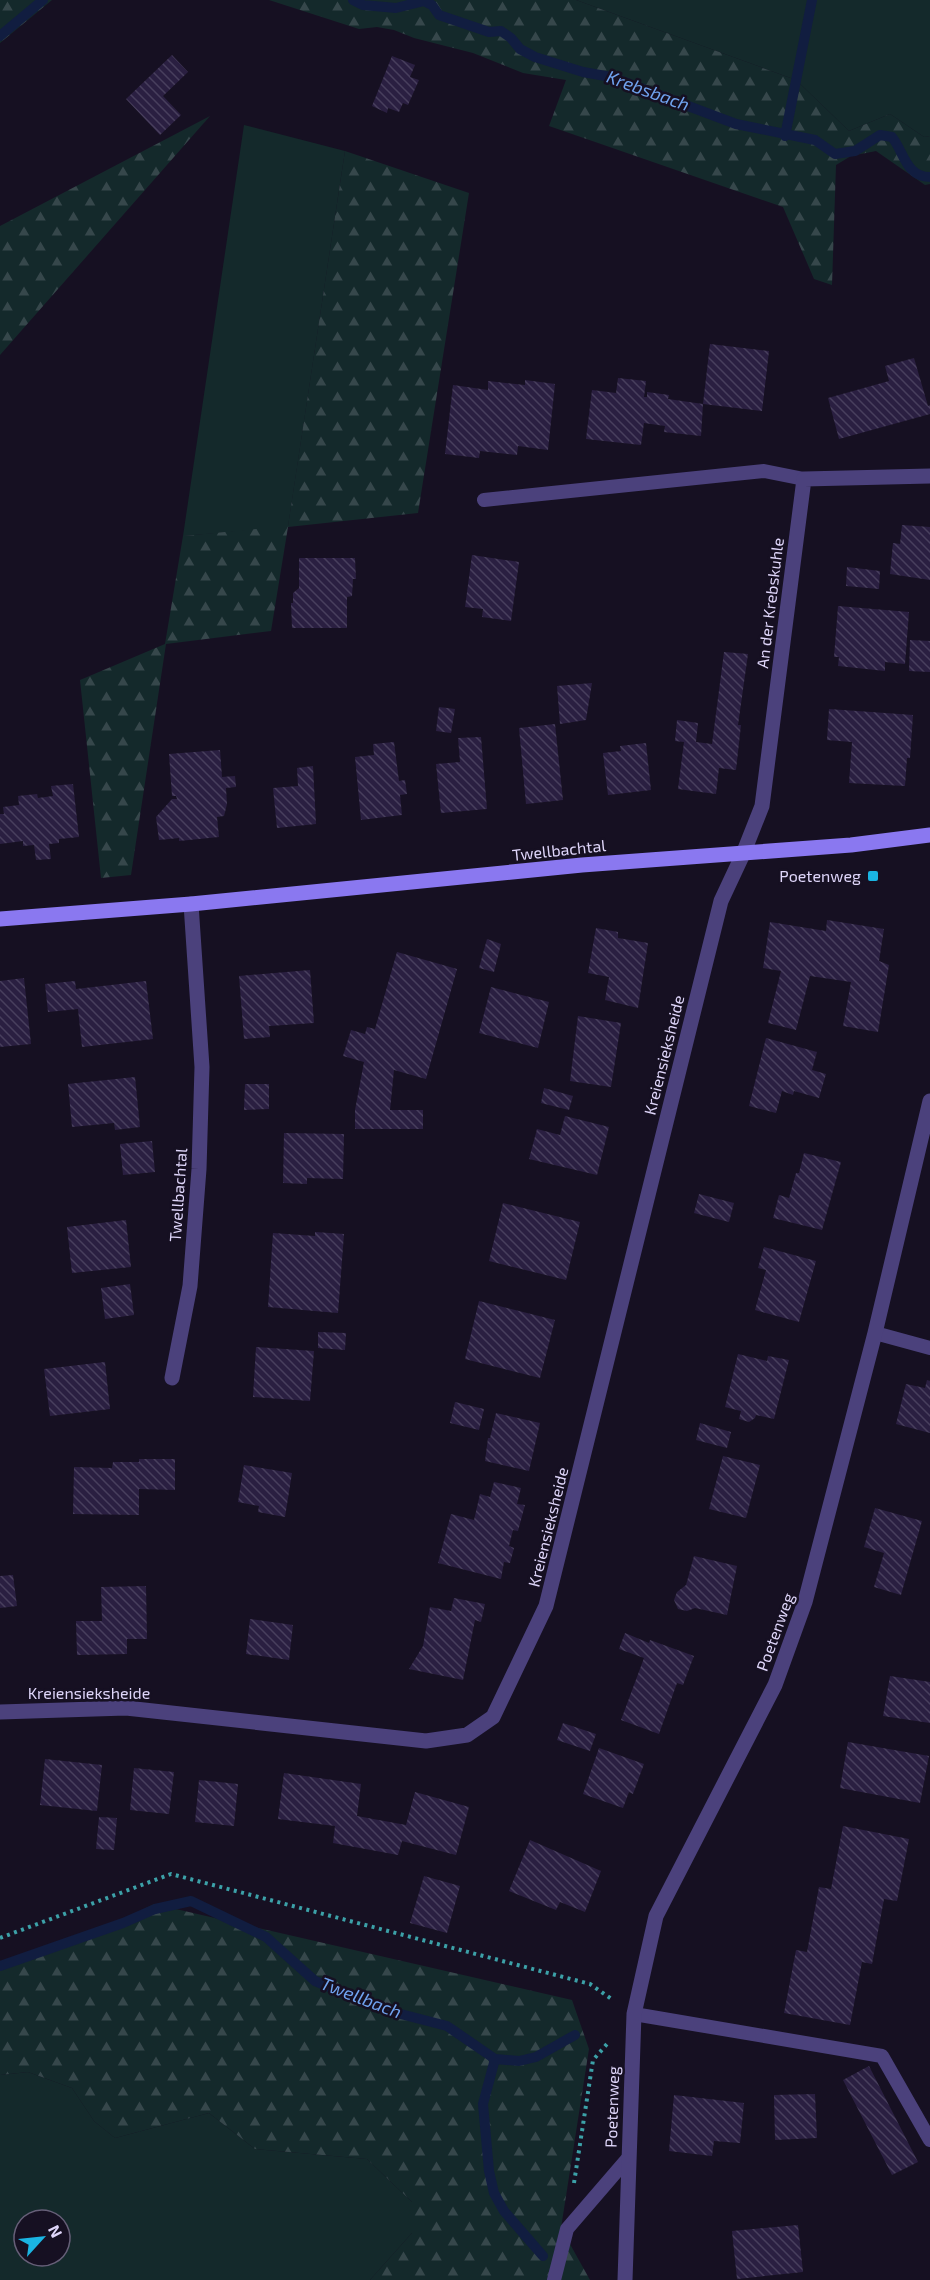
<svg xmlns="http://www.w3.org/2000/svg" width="930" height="2280" viewBox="0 0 930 2280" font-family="'Exo 2',sans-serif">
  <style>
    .green { fill: #14292b; fill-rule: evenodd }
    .forest { fill: url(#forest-firs) }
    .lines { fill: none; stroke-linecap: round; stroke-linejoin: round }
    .stream { stroke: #111d40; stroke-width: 10 }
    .building { fill: url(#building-back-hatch) }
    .path { stroke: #3ca1a8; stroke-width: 4; stroke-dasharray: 3 4.5; stroke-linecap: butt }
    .lane { stroke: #4b417c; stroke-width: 14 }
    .street { stroke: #4b417c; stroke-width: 15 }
    .secondary { stroke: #8a78f0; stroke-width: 15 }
    .poi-dot { fill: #1ab4e2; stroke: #161022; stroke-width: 2 }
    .labels { text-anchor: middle; stroke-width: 5; stroke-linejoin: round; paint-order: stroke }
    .street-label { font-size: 16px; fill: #dfd6fa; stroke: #161022 }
    .poi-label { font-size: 16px; fill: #dfd6fa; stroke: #161022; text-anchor: end }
    .water-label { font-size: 18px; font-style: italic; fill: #70a3ef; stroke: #161022 }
  </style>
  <defs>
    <pattern id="forest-firs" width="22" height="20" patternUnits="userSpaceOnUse" patternTransform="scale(1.5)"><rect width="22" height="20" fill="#14292b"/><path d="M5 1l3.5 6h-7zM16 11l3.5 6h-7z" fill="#36474b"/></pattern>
    <pattern id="building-back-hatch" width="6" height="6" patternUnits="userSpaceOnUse" patternTransform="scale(1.5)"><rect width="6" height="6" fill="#2a1f41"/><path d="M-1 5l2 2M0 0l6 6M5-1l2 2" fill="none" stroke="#483f5d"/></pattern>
  </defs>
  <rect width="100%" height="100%" fill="#161022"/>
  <path class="green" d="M576,0h354v136l-6,1 -34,-23 -41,17 -53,-51z
    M244,125l101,26 -57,376 -105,9z
    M28,2072l44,16 22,33 21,17 94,-25 46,36 112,10 45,43v31l-42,47h-370v-205zM24,2220h36v36h-36z"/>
  <path class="forest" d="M0,0h52l-52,43z
    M269,0h307l220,80 53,51 41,-17 34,23 6,-1v48l-5,1 -49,-34 -25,5 -15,9 -4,120 -18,-6 -31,-72 -234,-81 17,-46 -43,-7 -50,-20 -59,-15 -20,-8 -17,-3 -18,2z
    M210,116l-210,239v-129z
    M345,151l124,42 -51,320 -130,14 -17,104 -105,13 -35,231 -30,3 -21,-198 85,-36 18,-108 105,-10z
    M154,1904l418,96 17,49 -28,179 29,52h-220l42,-47v-31l-45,-43 -112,-10 -46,-36 -94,25 -21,-17 -22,-33 -44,-16 -28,3v-111l120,-43z"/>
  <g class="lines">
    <path class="stream" d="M353,0l10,5 33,3 28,-7 8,4 7,10 50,17 12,-1 10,7 9,11 15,8 48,15 28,5 125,47 79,16 20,14 20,-3 25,-16 12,2c12,15 14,40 38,40
      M0,36l43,-36
      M785,136l27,-136
      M0,1966l123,-43 32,-14 36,-8 75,36 49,44 74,30 58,15 48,33 24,2 17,-4 39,-22
      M495,2059l-12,45 6,67 5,22 10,18 39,45"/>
  </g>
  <path class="building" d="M172,55l16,17 -25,24 18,19 -21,20 -34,-36z
    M392,56l23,9 -5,12 9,3 -11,25 -5,-2 -4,9 -11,-4 -1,5 -15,-7z
    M710,344l59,7 -7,60 -59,-7z
    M914,358l14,48 2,-1v9l-91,25 -11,-41 61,-17 -4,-15z
    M618,378l28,3 -2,16h3v-5l22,3 -1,4 35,5 -2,32 -37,-4 1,-6 -21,-3 -3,22 -55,-6 6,-49 24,3z
    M525,380l30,4 -7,66 -30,-4 -1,9 -37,-4 -1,7 -34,-4 8,-69 35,5v-9l37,4z
    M902,525l28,2v53l-40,-6 3,-31 7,1z
    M472,555l47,7 -8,59 -29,-4 1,-8 -18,-2z
    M299,558h56l1,21h-3l-1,17 -5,1v31h-55l-1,-25h2v-10l6,-5z
    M847,567l33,4 -1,18 -33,-3z
    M838,606l71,6 -4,52 -20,-2v9l-47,-5 1,-9h-5z
    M910,640l20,1v31l-21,-1z
    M724,652l24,2 -10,71h3l-5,45 -17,-2 -3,26 -38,-5 6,-47 -9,-1 2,-21 21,3 -2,19 16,2z
    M592,683l-6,37 -26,4 -3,-38z
    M439,707l16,2 -4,24 -15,-2z
    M829,709l84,6 -3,43h-3l-2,28 -56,-3 3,-41 -25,-2z
    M555,724l8,76 -37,4 -7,-76z
    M481,737l6,72 -46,4 -5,-49 24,-2 -2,-24z
    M394,742l5,39 6,-1 2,14 -7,1 2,20 -41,5 -6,-63 19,-2 -1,-11z
    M646,743l5,47 -43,5 -5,-42 18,-2 -1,-5z
    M220,750l2,27 13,-1 1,11 -10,1 1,16 -3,12 -7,1 2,20 -40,4v-3l-20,2 -3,-23 16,-18h5l-1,-3h-4l-3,-42z
    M313,766l3,58 -39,4 -4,-40 25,-2 -1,-18z
    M73,784l6,53 -20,2v4l-10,1 2,15 -15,1 -2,-15 -11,1v-5l-23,3v-30h4l-1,-7 16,-2 -1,-9 19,-2 1,4 15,-2 -2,-10z
    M827,920l57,9 -5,32 10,4 -11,67 -35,-6 8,-44 -41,-6 -14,54 -28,-7 13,-52 -18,-3 7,-46 56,9z
    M596,928l22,4v6l30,5 -10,65 -33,-8 4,-23 -21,-4z
    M487,939l14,5 -7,28 -15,-4z
    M397,952l60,17 -31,110 -32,-9 -4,40h33v19h-68v-19l9,-48 -21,-6 8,-26 14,4 2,-7 8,2z
    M310,970l4,53 -45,3 1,11 -26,2 -5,-63z
    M24,978l7,66 -31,3v-66z
    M75,981l1,8 70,-8 7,58 -71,8 -4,-38 -30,3 -3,-28z
    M491,987l58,15 -11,46 -59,-15z
    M578,1016l43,7 -10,64 -41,-6z
    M766,1038l51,14 -5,18 14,4 -7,24 -25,-7 -1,4 -11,-4 -6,22 -27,-7z
    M135,1077l5,50 -25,3 -1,-7 -42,4 -4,-43z
    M245,1084h24v25l-25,1z
    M544,1088l29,8 -4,14 -28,-7z
    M565,1116l44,11 -12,48 -68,-16 8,-30 23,6z
    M284,1133l60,1 -1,45 -36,-1v6l-24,-1z
    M152,1141l3,31 -32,3 -3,-31z
    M804,1153l37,9 -19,68 -49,-12 6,-23 10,3 7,-25h3z
    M699,1194l35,9 -5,19 -35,-9z
    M503,1203l77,19 -14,58 -77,-19z
    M126,1220l5,47 -59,6 -5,-46z
    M315,1232l29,2 -6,79 -70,-6 5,-74 42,3z
    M764,1247l52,14 -17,61 -44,-12 11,-40 -8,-2z
    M130,1284l4,31 -29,4 -4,-31z
    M479,1301l76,19 -15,58 -75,-19z
    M318,1332l28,1 -1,17 -27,-2z
    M256,1347l58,4 -4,50 -57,-4z
    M738,1354l29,7 1,-5 21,4 -15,59 -18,-4 -1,3 -6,4 -10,-3 2,-8 -16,-4z
    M105,1362l5,47 -60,7 -6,-47z
    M927,1380l3,1v52l-34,-9 10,-40 19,4z
    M455,1402l29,7 -5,21 -29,-7z
    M496,1413l44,10 -11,48 -44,-10 3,-23h2z
    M700,1423l31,9 -4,16 -31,-8z
    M723,1456l37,9 -14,53 -37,-9z
    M139,1459h36v31l-36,-1v26l-66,-1 1,-47 38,1 1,-6h26z
    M244,1465l48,8 -7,44 -27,-5 1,-6 -21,-4z
    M494,1482l27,6 -4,16 8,1 -7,26 -5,-1 -4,16 5,2 -4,15 -6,-1 -3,17 -63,-16 13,-49 23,6 6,-26 10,3z
    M875,1508l47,13 -21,74 -27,-8 10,-34 -20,-6z
    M694,1556l43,10 -10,49 -32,-7 -8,3 -9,-2 -4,-9 3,-8 9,-7z
    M13,1575l4,31 -17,2v-32z
    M146,1586l1,53h-20v15l-50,1 -1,-34h26l-1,-34z
    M454,1598l31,6 -4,18 -6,-2 -12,60 -54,-11 14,-23 7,-39 21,4z
    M250,1619l43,6 -4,35 -43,-6z
    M625,1633l24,10 1,-3 44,16 -11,29 -6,-2 -18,51 -38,-14 23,-62 -25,-9z
    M890,1676l40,6v41l-47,-7z
    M563,1723l33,11 -6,17 -33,-11z
    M848,1742l81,14 -9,47 -80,-15z
    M599,1748l45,16 -11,30 -4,-2 -6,16 -40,-14z
    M45,1759l57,6 -5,46 -57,-6z
    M134,1768l40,4 -5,42 -39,-4z
    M284,1773l77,11 -4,32 49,9 9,-33 54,15 -13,48 -54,-14 -4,14 -65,-12 2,-17 -57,-7z
    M199,1780l39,4 -4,42 -39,-4z
    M99,1817l18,1 -3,32 -18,-1z
    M843,1826l66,13 -12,62 -13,-2 -12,65 -10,-2 -12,63 -66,-12 12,-63 11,2 12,-65 12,2z
    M530,1840l71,31 -16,41 -25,-10 -4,8 -47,-19z
    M424,1876l36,10 -13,47 -37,-10z
    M869,2066l49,96 -26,13 -49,-95z
    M815,2094l2,44 -42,2 -1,-45z
    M674,2095l70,8 -4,40 -26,-2 -2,15 -43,-5z
    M798,2225l5,47 -66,7 -5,-48z"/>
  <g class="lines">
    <path class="path" d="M0,1938l171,-64 419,110 23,16
      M574,2183l19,-123 14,-16"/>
    <path class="lane" d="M484,500l280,-29 40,8
      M875,1333l55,15
      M634,2014l248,42 48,84
      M554,2280l13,-51 62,-72"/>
    <path class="street" d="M172,1378l18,-92 9,-117 3,-102 -11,-163
      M0,1712l126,-4 300,33 41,-6 26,-18 53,-111 175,-705 22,-47 19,-48 42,-327 126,-3
      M625,2280l9,-266 22,-98 119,-231 30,-83 70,-269 55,-232"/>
    <path class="secondary" d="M0,919l191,-15 391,-39 269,-20 79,-10"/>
  </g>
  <rect class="poi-dot" x="867" y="870" width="12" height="12" rx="3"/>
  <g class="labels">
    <g class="street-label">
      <text transform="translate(770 603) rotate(-83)" y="6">An der Krebskuhle</text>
      <text transform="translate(559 850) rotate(-6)" y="6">Twellbachtal</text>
      <text transform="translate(664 1055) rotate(-76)" y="6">Kreiensieksheide</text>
      <text transform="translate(178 1195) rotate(-86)" y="6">Twellbachtal</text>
      <text transform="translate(548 1527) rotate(-76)" y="6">Kreiensieksheide</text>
      <text transform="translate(775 1632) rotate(-70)" y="6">Poetenweg</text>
      <text x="89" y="1699">Kreiensieksheide</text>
      <text transform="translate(612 2107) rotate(-88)" y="6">Poetenweg</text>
    </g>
    <g class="poi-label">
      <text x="861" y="882">Poetenweg</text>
    </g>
    <g class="water-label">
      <text transform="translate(648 91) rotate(20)" y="6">Krebsbach</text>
      <text transform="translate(361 1998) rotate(21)" y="6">Twellbach</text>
    </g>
  </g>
  <g transform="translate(42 2238) rotate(63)"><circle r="28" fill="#161022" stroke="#665f78" stroke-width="1.5"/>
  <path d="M0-4.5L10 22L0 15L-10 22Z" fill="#1ab4e2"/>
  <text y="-9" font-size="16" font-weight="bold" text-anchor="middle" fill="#dfd6fa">N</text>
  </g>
</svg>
